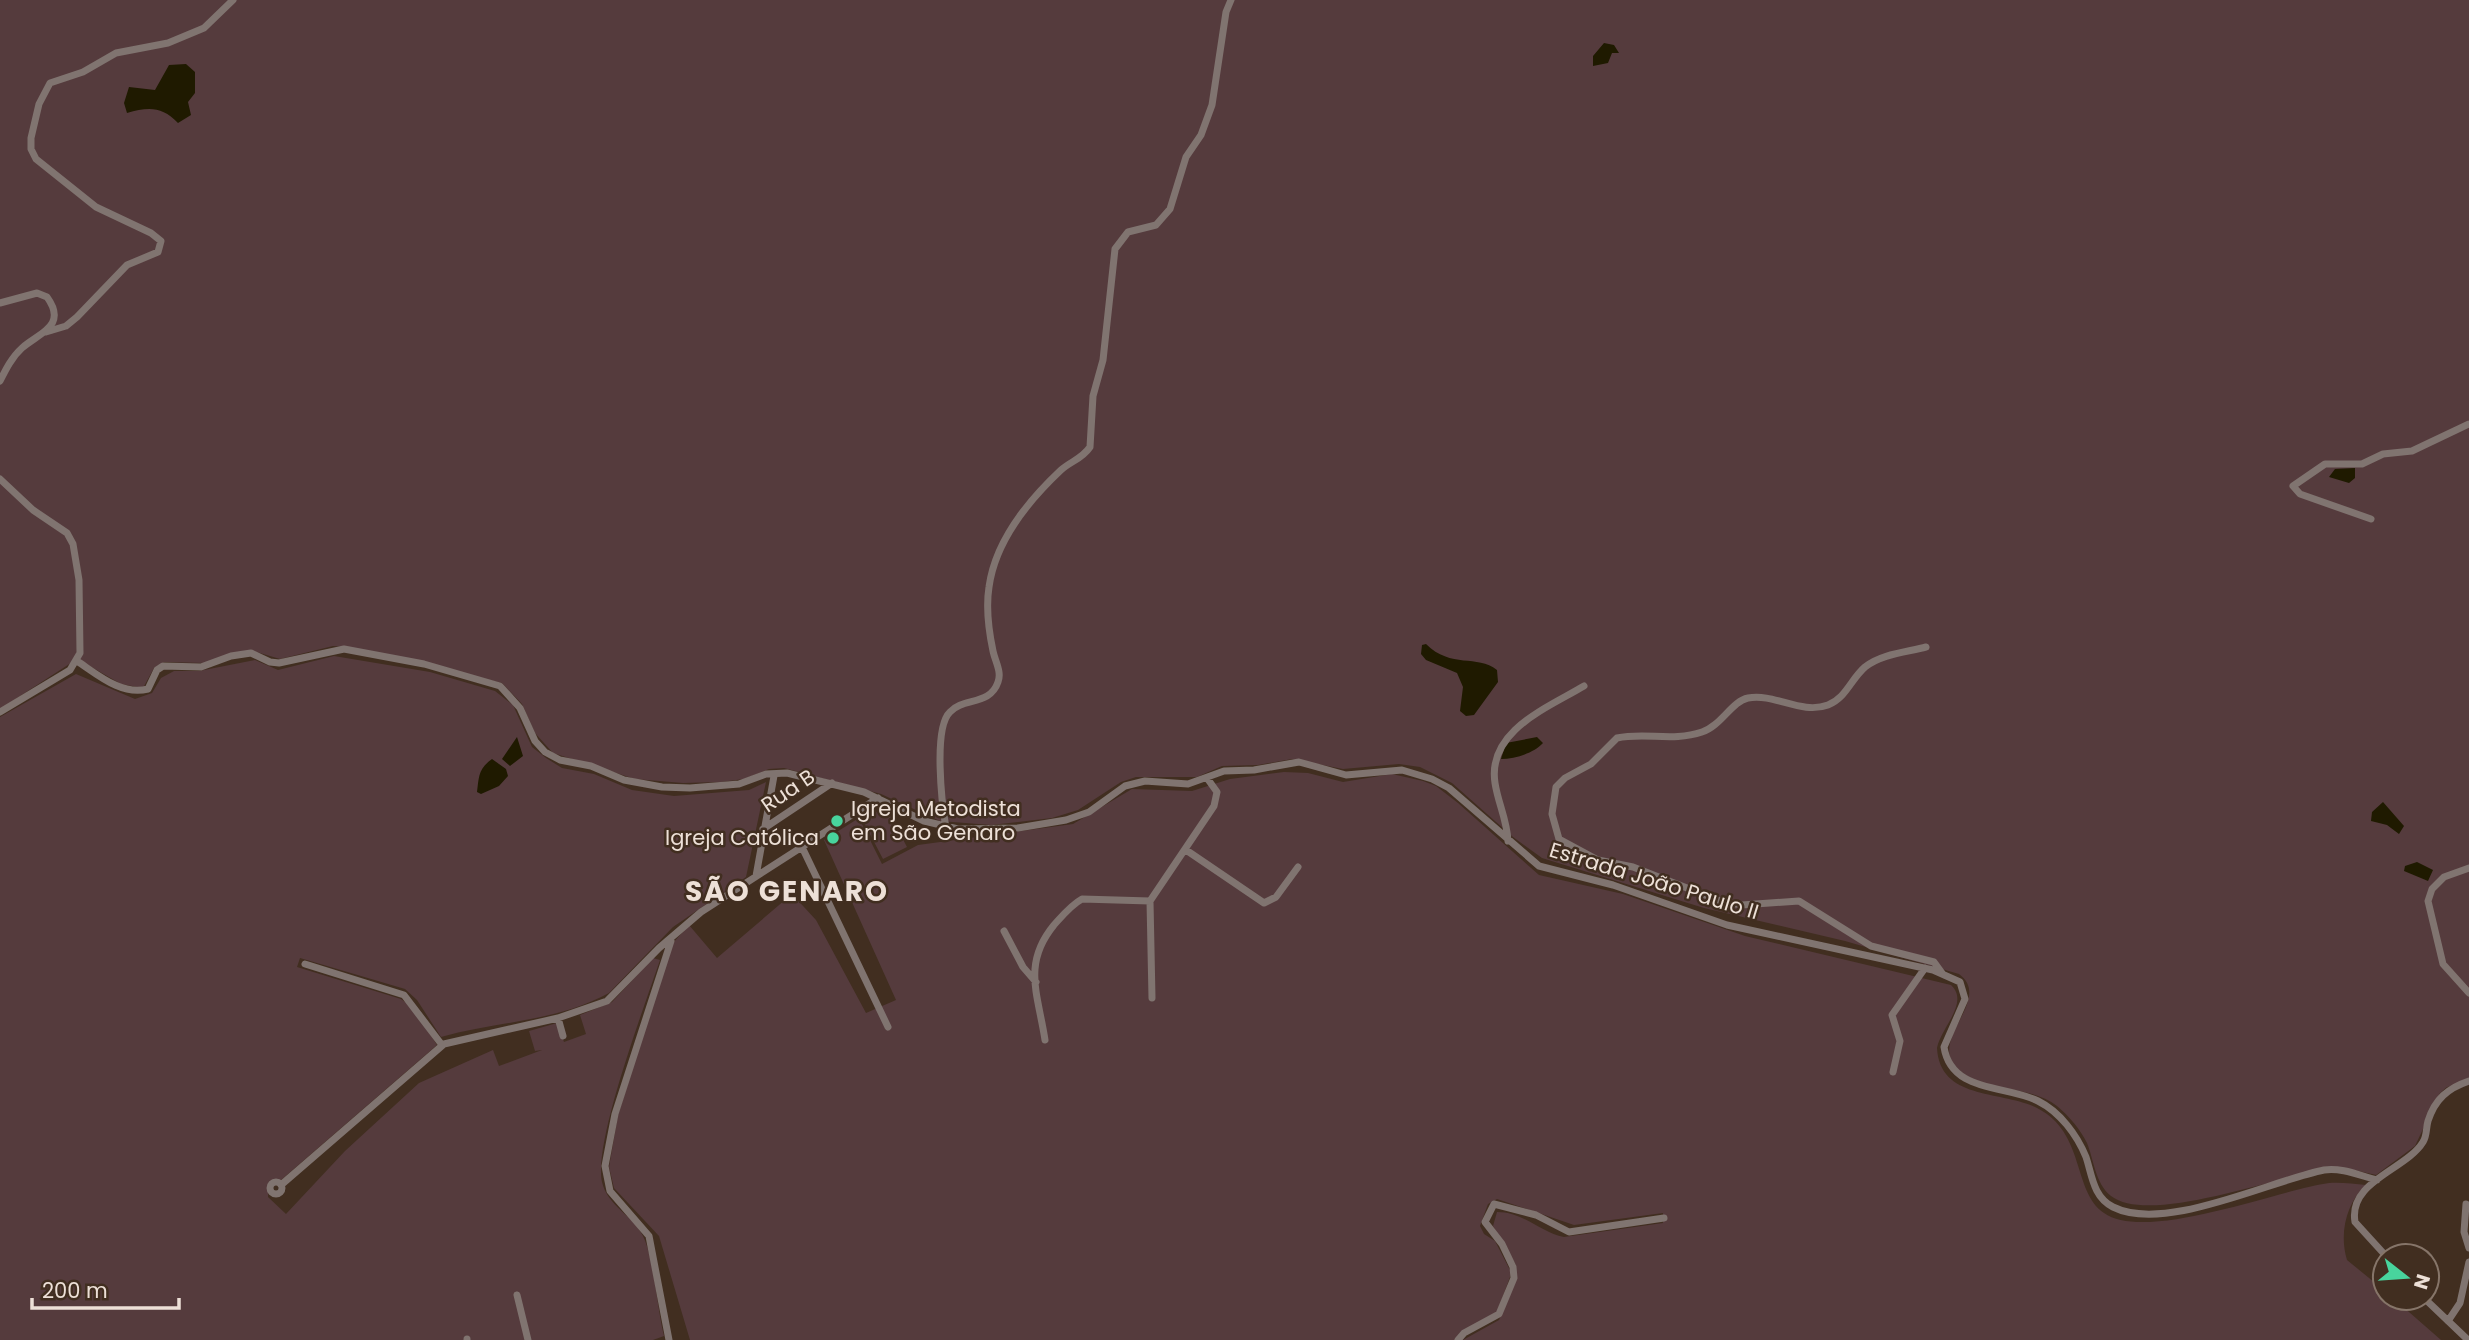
<svg xmlns="http://www.w3.org/2000/svg" width="2469" height="1340" viewBox="0 0 2469 1340" font-family="Poppins,sans-serif">
  <style>
    .green { fill: #553b3d }
    .water { fill: #1f1a00 }
    .lines { fill: none; stroke-linecap: round; stroke-linejoin: round }
    .minor { stroke: #807470; stroke-width: 7 }
    .poi-dot { fill: #48d49d; stroke: #412e20; stroke-width: 2.5 }
    .labels { text-anchor: middle; stroke-width: 5; stroke-linejoin: round; paint-order: stroke }
    .street-label { font-size: 21px; fill: #ede0d7; stroke: #412e20 }
    .poi-label { font-size: 21px; fill: #ede0d7; stroke: #412e20; text-anchor: start }
    .district-label { font-size: 28px; font-weight: bold; letter-spacing: 2px; fill: #ede0d7; stroke: #412e20 }
  </style>
  <rect width="100%" height="100%" fill="#412e20"/>
  <path class="green" d="M0,0h2469v1083l-22,4 -7,6 -25,53 -39,29c-11,-2 -25,-7 -36,-6 -55,2 -188,58 -229,27 -16,-13 -17,-36 -24,-53 -7,-14 -18,-27 -30,-37 -28,-22 -72,-12 -99,-37 -32,-29 36,-69 1,-95l-114,-33 -141,-33 -162,-50 -29,-21 -61,-54 -32,-16 -21,-3 -56,5 -51,-10 -34,6 -36,1 -25,11h-61l-15,5 -43,28 -26,8 -61,7 -51,-4 -59,-27 -97,-26 -15,1 -25,10 -23,3 -38,1 -48,-4 -82,-26 -18,-20 -13,-29 -20,-21 -154,-36 -15,-1 -53,13 -27,-8 -48,12 -41,-1 -10,6 -11,20 -22,-4 -40,-23h-7l-74,48z
    M334,656l96,16 65,19 18,14 19,42 14,11 16,10 32,6 38,16 42,6 75,-6 17,-8 -20,95 -73,50 -64,66c-53,29 -112,28 -168,44l-24,-37 -12,-11 -105,-31 -3,9 104,32 11,8 25,38 -156,135 -12,4 -1,13 18,17 59,-63 74,-68 74,-33 6,16 43,-16 -7,1 -6,-20 28,-8 7,19 22,-8 -6,-19 32,-13 41,-44 7,2c-15,45 -67,182 -58,222 6,25 31,33 41,54 11,22 14,72 21,100l-11,4h-653v-623l76,-43 59,25 17,-6 9,-15 13,-7h25l56,-11 23,10z
    M1284,772l24,1 35,9 49,-8 31,7 13,5 22,17 81,72 84,19 122,42 206,49c19,18 -10,42 -14,63 3,53 65,42 100,60 49,25 35,83 67,105 42,30 174,-23 225,-30 12,-1 25,1 37,2 -20,18 -27,49 -19,75l38,31v7h8l48,42h-978l36,-20 15,-35 2,-20 -23,-39 4,-14c27,0 44,21 67,25l99,-14v-10l-89,12 -77,-26 -9,5 -8,22 4,8 11,7 16,31 -1,5 -13,35 -42,28h-765l-31,-104 -45,-48 -5,-21 9,-52 54,-171 17,-19 28,33 75,-64 24,26 50,93 30,-13 -72,-160 35,-22 23,46 36,-19 155,-21 59,-35 60,2 38,-12z
    M886,807l21,40 -24,12 -21,-40z"/>
  <path class="water" d="M1604,43l10,2 5,8h-7l-4,10 -15,3v-10z
    M186,64l9,8v21l-7,9 3,13 -13,8c-16,-17 -30,-16 -51,-10l-3,-10 5,-16 26,3 14,-25z
    M2355,468v10l-6,5 -20,-6 6,-8z
    M1426,644c25,25 51,10 71,26l1,12 -24,33 -8,1 -6,-5 3,-24 -6,-14 -31,-13 -5,-6 1,-9z
    M517,737l6,19 -13,10 -8,-7z
    M1537,737l6,6c-9,10 -28,16 -42,16l5,-16z
    M492,759l14,10 2,7 -9,10 -18,8 -4,-2c2,-15 1,-23 15,-33z
    M2383,802l21,24 -5,8 -12,-9 -16,-4 1,-9z
    M2417,862l16,8 -5,11 -24,-10 1,-5z"/>
  <g class="lines">
    <path class="minor" d="M0,303l37,-10 10,4c21,29 -8,36 -25,51 -10,9 -16,21 -22,33
      M46,332l20,-6 11,-9 50,-52 31,-13 3,-11 -10,-8 -55,-26 -60,-48 -5,-10v-11l8,-34 11,-21 33,-11 33,-19 52,-10 36,-15 29,-28
      M0,479l33,31 34,23 6,11 6,36 1,73 -10,17 -70,42
      M2371,519l-71,-25 -7,-8 32,-22h37l21,-10 29,-3 57,-27
      M1926,647c-19,5 -45,7 -61,20 -14,12 -19,31 -37,38 -27,10 -53,-12 -80,-7 -16,3 -27,28 -46,34 -29,10 -57,0 -85,6l-26,26 -26,14 -9,9 -4,27 7,25 39,21 35,7 90,35 19,3 57,-4 72,45 63,16 8,11
      M77,661c21,14 45,35 71,28l9,-19 6,-4 38,1 30,-11 20,-3 19,9 9,1 65,-14 80,15 76,22 20,22 15,33 10,11 15,8 31,6 33,14 38,7 28,1 49,-4 27,-10 21,-1 77,19 60,29 34,8 60,-1 48,-8 23,-8 36,-26 20,-5 43,3 36,-13 30,-1 45,-8 47,13 56,-5 30,9 17,9 90,78 74,19 114,40 206,45 27,12 5,17 -21,48c7,46 62,38 94,54 22,11 39,34 48,56 6,18 7,40 27,50 52,26 156,-26 211,-37 17,-3 37,6 53,10
      M946,828c-4,-23 -13,-100 4,-116 13,-15 40,-6 48,-30 4,-10 -3,-21 -5,-31 -4,-19 -7,-45 -4,-64 6,-45 40,-87 72,-117 10,-9 21,-11 29,-23l3,-51 10,-36 12,-111 13,-17 28,-7 14,-16 16,-52 15,-22 11,-30 14,-93 5,-12
      M763,829l69,-46
      M1508,841c-1,-21 -10,-38 -13,-58 -8,-52 52,-75 89,-97
      M802,847l86,180
      M1186,850l78,53 12,-6 22,-30
      M2469,868l-25,9 -12,12 -4,12 15,63 26,29
      M756,876l18,-100
      M1004,931l19,36 13,15
      M305,964l99,31 38,50
      M1152,998l-2,-97 64,-95 3,-14 -10,-14
      M558,1018l5,18
      M1045,1040c-7,-46 -23,-76 9,-115 9,-10 17,-20 28,-26l68,2
      M1893,1072l7,-31 -8,-26 33,-47
      M270 1188a6 6 0 1 1 12 0a6 6 0 1 1-12 0Z
      M281,1185l163,-141 114,-26 49,-17 52,-53 42,-36 177,-114
      M2466,1204l-2,28 5,16
      M2386,1256l-31,-34c-7,-41 51,-52 68,-80 4,-6 3,-14 5,-21 7,-22 20,-33 41,-40
      M517,1295l11,45
      M2424,1298l44,42
      M2448,1321l12,-18 9,-41
      M467,1339v1
      M669,1340l-20,-104 -39,-45 -5,-25 10,-52 56,-173
      M1458,1340l6,-7 35,-19 15,-36 -1,-11 -11,-23 -17,-22 9,-18 42,11 33,17 95,-14"/>
  </g>
  <g class="poi-dot">
    <circle cx="837" cy="821" r="7"/>
    <circle cx="833" cy="838" r="7"/>
  </g>
  <g class="labels">
    <g class="street-label">
      <text transform="translate(788 791) rotate(-34)" y="7">Rua B</text>
      <text transform="translate(1654 881) rotate(17)" y="7">Estrada João Paulo II</text>
    </g>
    <g class="poi-label">
      <text x="851" y="816">Igreja Metodista<tspan x="851" dy="24">em São Genaro</tspan></text>
      <text x="819" y="845" text-anchor="end">Igreja Católica</text>
    </g>
    <g class="district-label">
      <text x="787" y="901">SÃO GENARO</text>
    </g>
  </g>
  <g transform="translate(2406 1277) rotate(107)"><circle r="33" fill="#412e20" stroke="#867569" stroke-width="2"/>
  <path d="M0-5L12 26L0 18L-12 26Z" fill="#48d49d"/>
  <text y="-10" font-size="19" font-weight="bold" text-anchor="middle" fill="#ede0d7">N</text>
  </g>
  <path d="M32 1298v10h147v-10" fill="none" stroke="#ede0d7" stroke-width="3.5"/>
  <text x="42" y="1298" font-size="21" fill="#ede0d7" stroke="#412e20" stroke-width="5" paint-order="stroke">200 m</text>
</svg>
